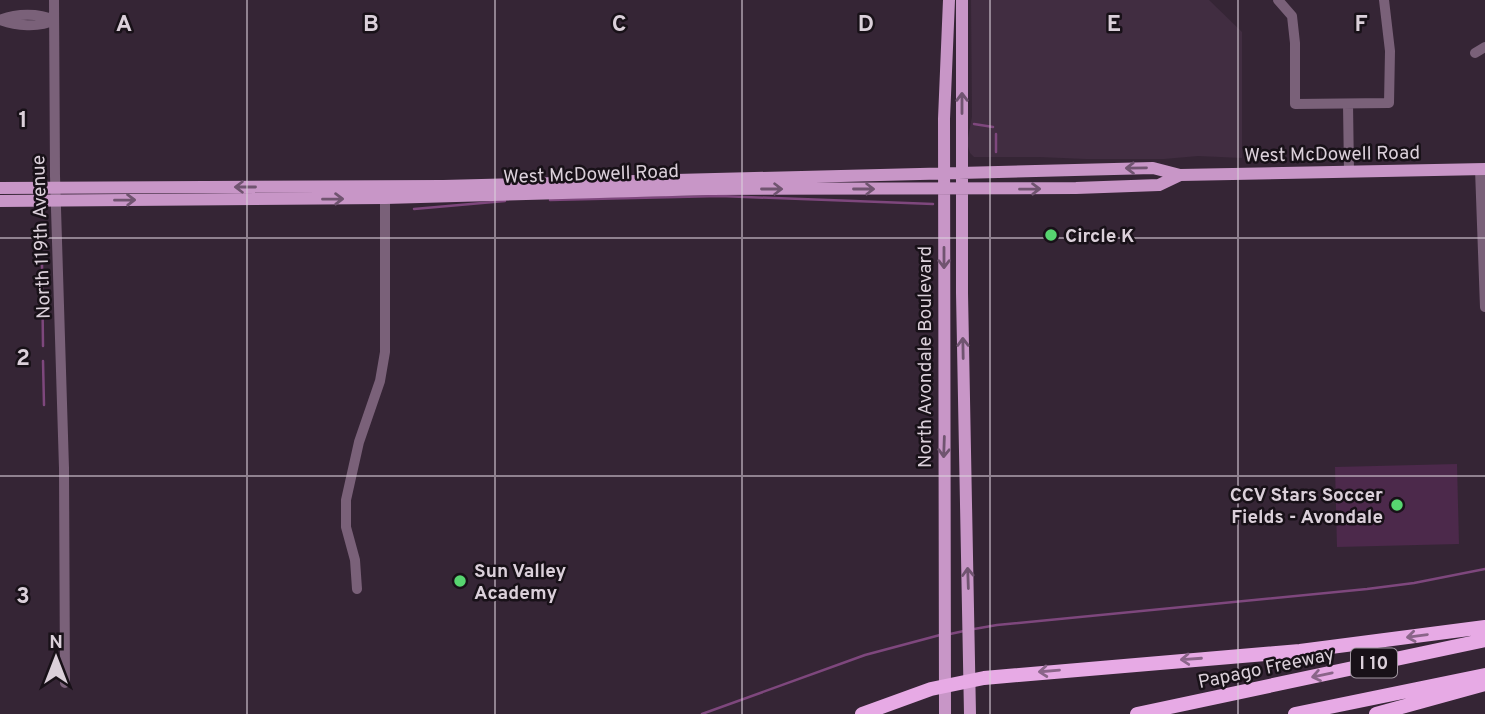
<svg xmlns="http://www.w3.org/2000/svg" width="1485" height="714" viewBox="0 0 1485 714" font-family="Overpass,sans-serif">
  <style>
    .built { fill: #412d41 }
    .green { fill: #4c294b }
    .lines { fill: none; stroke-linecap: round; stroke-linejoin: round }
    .stream { stroke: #7e477d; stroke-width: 2.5 }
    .minor { stroke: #7a6179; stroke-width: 10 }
    .major { stroke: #c896c7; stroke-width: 12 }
    .highway { stroke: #e7aae5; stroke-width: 14 }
    .oneway { stroke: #705470 }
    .oneway2 { stroke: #8a6589 }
    .grid { fill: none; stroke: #dbd0da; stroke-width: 2; stroke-opacity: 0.55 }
    .poi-dot { fill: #57d570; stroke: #181118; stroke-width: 2.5 }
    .labels { text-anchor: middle; stroke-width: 5; stroke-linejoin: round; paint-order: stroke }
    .shield { fill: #181118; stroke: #a097a0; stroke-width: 2 }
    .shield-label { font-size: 18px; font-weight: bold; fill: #dbd0da }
    .street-label { font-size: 19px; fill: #dbd0da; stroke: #181118 }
    .poi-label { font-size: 19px; font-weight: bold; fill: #dbd0da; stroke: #181118; text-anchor: start }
    .grid-label { font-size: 23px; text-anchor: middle; font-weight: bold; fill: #dbd0da; stroke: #181118; stroke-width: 5; stroke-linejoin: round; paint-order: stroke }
  </style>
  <rect width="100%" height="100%" fill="#352535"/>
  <path class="built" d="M971,0h238l33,32v126l-44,-2 -34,3h-78l-47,-2h-65l-4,-4 -3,-10 5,-26z"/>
  <path class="green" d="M1457,464l2,80 -122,3 -2,-80z"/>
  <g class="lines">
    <path class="stream" d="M974,124l19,3
      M996,134v18
      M550,200l170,-4 213,8
      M414,209l91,-8
      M42,264l1,82
      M43,361l1,44
      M974,629l23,-4 370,-36 47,-6 71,-14
      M950,634l14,-3
      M702,714l163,-59 75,-20"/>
    <path class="minor" d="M54,0l1,176 9,292 1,215
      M1278,0l14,16 3,27v61l94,-1 1,-52 -6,-51
      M0,20c15,6 40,8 54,0
      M0,20c16,-7 39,-7 54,0
      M1475,53l10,-6
      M1348,104l1,68
      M1480,169l5,138
      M357,589l-2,-29 -9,-33v-27l13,-58 21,-61 5,-29v-159"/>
    <path class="major" d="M962,0v293l8,421
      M0,188l443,-2 710,-18 27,7 305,-6
      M0,201l385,-3 324,-9 367,-1 83,-3 21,-10
      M945,714l-1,-595 5,-119"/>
    <path class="highway" d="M862,714l69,-25 53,-11 316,-27 185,-24
      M1137,714l348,-74
      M1295,714l190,-39
      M1376,714l109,-30"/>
  </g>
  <defs><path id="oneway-shaft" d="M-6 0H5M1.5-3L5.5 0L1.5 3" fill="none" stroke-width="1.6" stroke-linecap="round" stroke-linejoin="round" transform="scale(1.75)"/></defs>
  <g class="oneway">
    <use href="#oneway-shaft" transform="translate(962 103) rotate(-90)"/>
    <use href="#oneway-shaft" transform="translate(1136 168) rotate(179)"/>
    <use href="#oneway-shaft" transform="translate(245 187) rotate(-180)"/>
    <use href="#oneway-shaft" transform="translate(772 189)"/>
    <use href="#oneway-shaft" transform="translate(864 189)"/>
    <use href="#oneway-shaft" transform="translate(1030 189) rotate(-1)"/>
    <use href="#oneway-shaft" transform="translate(333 199) rotate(-1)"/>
    <use href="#oneway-shaft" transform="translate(125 200) rotate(-1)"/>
    <use href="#oneway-shaft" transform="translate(944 258) rotate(90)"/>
    <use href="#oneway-shaft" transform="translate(963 348) rotate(-91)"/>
    <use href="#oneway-shaft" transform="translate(944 447) rotate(92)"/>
    <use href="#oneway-shaft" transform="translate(968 578) rotate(-92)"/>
  </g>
  <g class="oneway2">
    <use href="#oneway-shaft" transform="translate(1417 636) rotate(172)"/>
    <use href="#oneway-shaft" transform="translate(1191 659) rotate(176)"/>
    <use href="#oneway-shaft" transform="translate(1049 671) rotate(175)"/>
    <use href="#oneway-shaft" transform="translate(1322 675) rotate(168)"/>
  </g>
  <path class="grid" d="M247,0v714M495,0v714M742,0v714M990,0v714M1238,0v714M0,238h1485M0,476h1485"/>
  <g class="poi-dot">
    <circle cx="1051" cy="235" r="7"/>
    <circle cx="1397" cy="505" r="7"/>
    <circle cx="460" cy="581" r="7"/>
  </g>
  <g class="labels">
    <rect class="shield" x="1351" y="648.5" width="46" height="29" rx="5"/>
    <g class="shield-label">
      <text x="1374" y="669">I 10</text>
    </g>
    <g class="street-label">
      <text transform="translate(1332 153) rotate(-1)" y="7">West McDowell Road</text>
      <text transform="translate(591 173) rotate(-2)" y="7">West McDowell Road</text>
      <text transform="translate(40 237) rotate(-92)" y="7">North 119th Avenue</text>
      <text transform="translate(924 357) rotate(-90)" y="7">North Avondale Boulevard</text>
      <text transform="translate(1266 667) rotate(-12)" y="7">Papago Freeway</text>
    </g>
    <g class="poi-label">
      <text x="1065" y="242">Circle K</text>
      <text x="1383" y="501" text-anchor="end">CCV Stars Soccer<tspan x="1383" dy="22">Fields - Avondale</tspan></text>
      <text x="474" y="577">Sun Valley<tspan x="474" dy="22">Academy</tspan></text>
    </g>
  </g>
  <g class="grid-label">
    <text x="124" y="31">A</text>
    <text x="371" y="31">B</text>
    <text x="619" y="31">C</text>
    <text x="866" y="31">D</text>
    <text x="1114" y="31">E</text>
    <text x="1361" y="31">F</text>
    <text x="23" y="127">1</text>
    <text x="23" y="365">2</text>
    <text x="23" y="603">3</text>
  </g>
  <g transform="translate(56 658)" stroke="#181118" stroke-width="5" paint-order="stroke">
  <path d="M0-5L12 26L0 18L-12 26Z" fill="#dbd0da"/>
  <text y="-10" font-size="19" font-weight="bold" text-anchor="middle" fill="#dbd0da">N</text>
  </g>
</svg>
